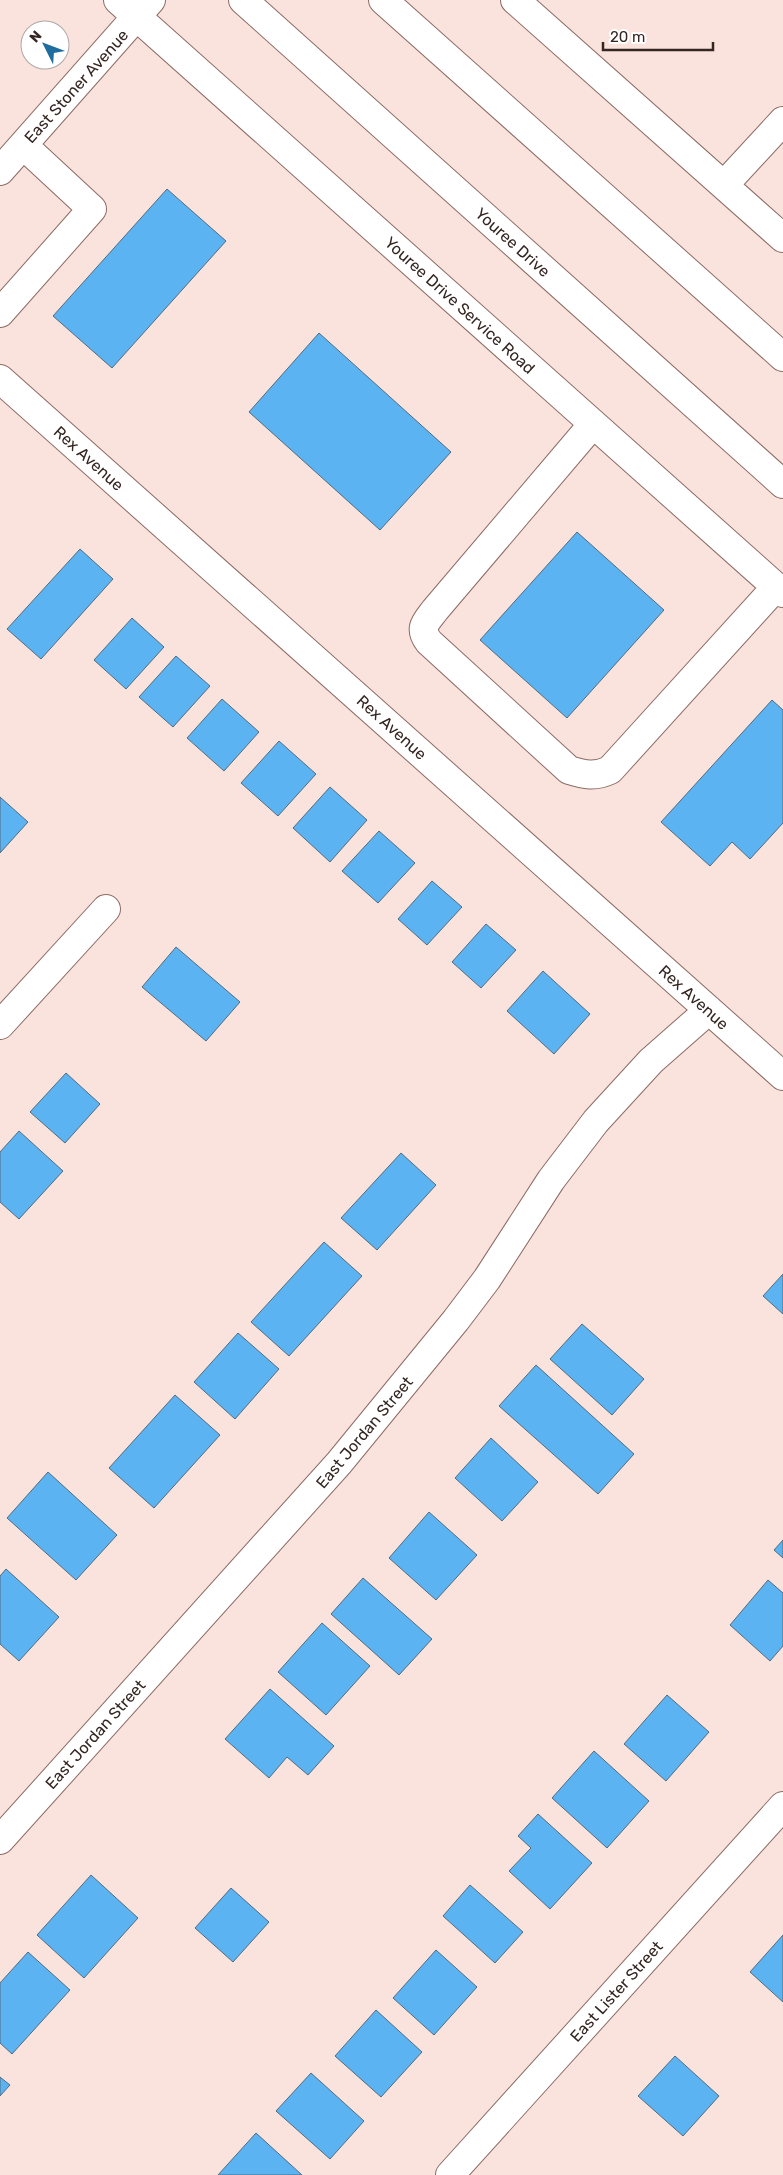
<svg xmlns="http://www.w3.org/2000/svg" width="783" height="2175" viewBox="0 0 783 2175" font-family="Rubik,sans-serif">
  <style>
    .building { fill: #5bb3f2; stroke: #516c80 }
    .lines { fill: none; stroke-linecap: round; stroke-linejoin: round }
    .minor-casing { stroke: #8c6b63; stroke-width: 30 }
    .major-casing { stroke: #8c6b63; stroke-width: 30 }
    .minor { stroke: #fff; stroke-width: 28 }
    .major { stroke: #fff; stroke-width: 28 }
    .labels { text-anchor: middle; stroke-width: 5; stroke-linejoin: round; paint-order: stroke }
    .street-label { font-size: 16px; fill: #342622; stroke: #fff }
  </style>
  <rect width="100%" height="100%" fill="#fae3dd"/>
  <path class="building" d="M167,189l59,52 -114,127 -59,-52z
    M319,333l132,119 -71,78 -131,-118z
    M577,532l87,78 -97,108 -87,-78z
    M80,549l33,30 -72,80 -34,-30z
    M132,618l32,29 -38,42 -32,-29z
    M176,656l34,30 -37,41 -34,-30z
    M222,699l37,33 -35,39 -37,-33z
    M772,700l11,10v113l-33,36 -18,-17 -22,24 -49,-44z
    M279,741l37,33 -38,42 -37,-33z
    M330,787l37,33 -37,42 -37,-34z
    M0,797l28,25 -28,31z
    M379,831l36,32 -37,40 -36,-32z
    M432,881l30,26 -35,38 -29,-26z
    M486,924l30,26 -35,38 -29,-26z
    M176,947l64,55 -34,39 -64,-54z
    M543,971l47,43 -36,40 -47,-43z
    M66,1073l34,31 -35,39 -35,-31z
    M19,1131l44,40 -44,48 -19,-17v-50z
    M401,1153l35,32 -59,65 -36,-32z
    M324,1242l38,34 -73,80 -38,-34z
    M783,1274v40l-20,-18z
    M582,1324l62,55 -32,36 -62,-56z
    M238,1333l41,36 -44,50 -41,-37z
    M536,1365l98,89 -36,40 -99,-88z
    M175,1395l45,40 -66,73 -45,-40z
    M491,1438l47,44 -36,39 -47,-43z
    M48,1472l69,63 -41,45 -69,-62z
    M429,1512l48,43 -41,45 -47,-42z
    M783,1540v18l-9,-8z
    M6,1569l53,48 -40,44 -19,-17v-68z
    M363,1578l69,61 -33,36 -68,-61z
    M768,1580l15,13v53l-13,15 -40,-36z
    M322,1623l48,43 -44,49 -48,-43z
    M270,1689l64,57 -26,29 -21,-18 -18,21 -44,-39z
    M667,1695l42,37 -43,49 -42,-37z
    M594,1751l55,50 -42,47 -55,-50z
    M538,1814l54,49 -42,46 -41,-38 22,-23 -13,-12z
    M91,1875l47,43 -54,60 -47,-43z
    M470,1885l53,47 -28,31 -52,-47z
    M231,1888l38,34 -36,40 -38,-34z
    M783,1935v67l-33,-30z
    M436,1950l41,37 -43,48 -41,-37z
    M28,1952l42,38 -58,64 -12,-11v-60z
    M376,2010l46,42 -41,45 -46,-41z
    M675,2056l44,40 -36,40 -45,-40z
    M311,2073l53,48 -34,38 -54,-48z
    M0,2077l10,8 -10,11z
    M256,2133l46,42h-84z"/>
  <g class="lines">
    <defs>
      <path id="minor" d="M118,0l665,593
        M515,0l268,238
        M0,171l151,-171
        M724,185l59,-64
        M0,313l92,-104 -69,-64
        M0,379l783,697
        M593,424l-158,186c-9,12 -17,18 -6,32l140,128c16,5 26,7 41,0l166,-183
        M0,1025l106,-116
        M0,1840l339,-377 117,-143 31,-41 64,-99 45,-59 55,-60 58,-51
        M450,2175l333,-369"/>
      <path id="major" d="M243,0l540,484
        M383,0l400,357"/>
    </defs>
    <use href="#minor" class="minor-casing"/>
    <use href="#major" class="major-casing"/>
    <use href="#minor" class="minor"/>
    <use href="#major" class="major"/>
  </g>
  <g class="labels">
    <g class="street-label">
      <text transform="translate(76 86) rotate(-48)" y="6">East Stoner Avenue</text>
      <text transform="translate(513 242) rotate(42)" y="6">Youree Drive</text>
      <text transform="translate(460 305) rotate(42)" y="6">Youree Drive Service Road</text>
      <text transform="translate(89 458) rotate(42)" y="6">Rex Avenue</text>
      <text transform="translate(392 727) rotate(42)" y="6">Rex Avenue</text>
      <text transform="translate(694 997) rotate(42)" y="6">Rex Avenue</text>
      <text transform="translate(364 1432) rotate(-50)" y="6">East Jordan Street</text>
      <text transform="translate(95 1734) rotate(-48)" y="6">East Jordan Street</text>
      <text transform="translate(616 1991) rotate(-48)" y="6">East Lister Street</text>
    </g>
  </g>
  <g transform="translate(45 45) rotate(312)"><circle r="24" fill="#ffffff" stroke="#aea8a7"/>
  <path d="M0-4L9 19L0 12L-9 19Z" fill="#1e6d9f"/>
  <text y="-8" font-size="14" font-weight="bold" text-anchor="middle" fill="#342622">N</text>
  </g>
  <path d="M603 42v8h110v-8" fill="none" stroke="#342622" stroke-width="2.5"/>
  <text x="610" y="42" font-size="15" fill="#342622" stroke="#ffffff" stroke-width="4" paint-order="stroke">20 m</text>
</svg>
